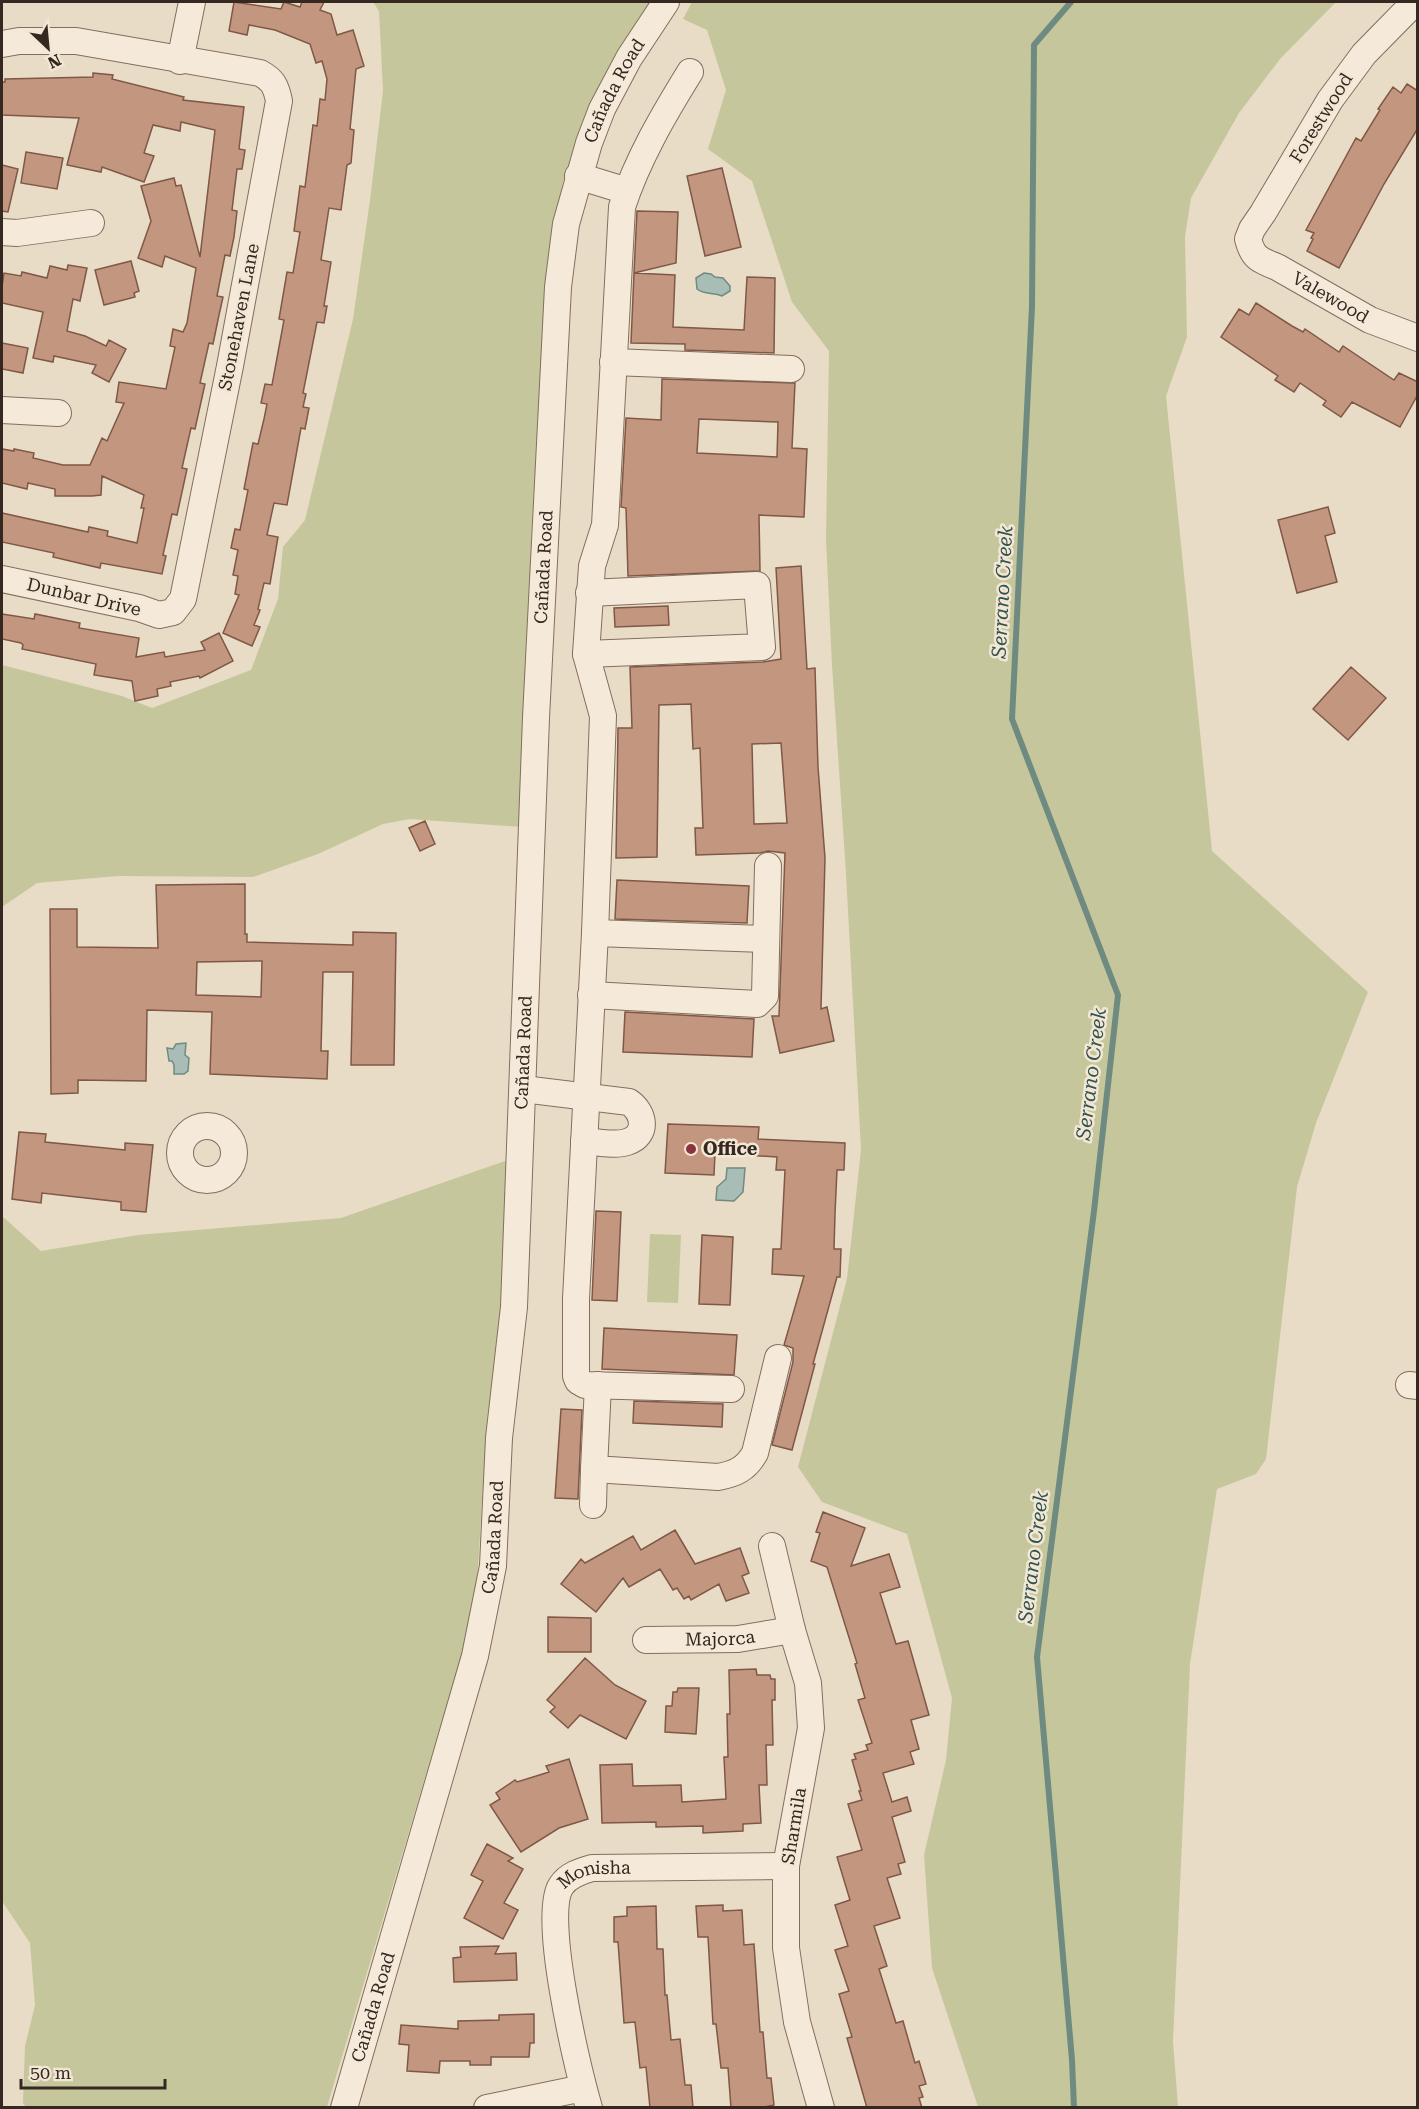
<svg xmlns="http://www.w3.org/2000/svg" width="1419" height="2109" viewBox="0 0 1419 2109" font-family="'Roboto Serif',serif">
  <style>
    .green { fill: #c5c69b }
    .water { fill: #a7bdb5; stroke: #6f8b81; stroke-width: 1.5 }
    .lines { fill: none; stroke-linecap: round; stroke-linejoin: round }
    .stream { stroke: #6f8b81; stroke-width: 6 }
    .building { fill: #c39680; stroke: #7f5846; stroke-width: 1.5; fill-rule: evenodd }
    .minor-casing { stroke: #836e5e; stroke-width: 28 }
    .minor { stroke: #f5ead9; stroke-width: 26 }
    .poi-dot { fill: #8b343d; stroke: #f2e7d5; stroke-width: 2 }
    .labels { text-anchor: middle; stroke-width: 5; stroke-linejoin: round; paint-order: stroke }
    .street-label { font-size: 18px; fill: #352820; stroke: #f2e7d5 }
    .poi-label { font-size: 18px; font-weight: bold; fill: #352820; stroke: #f2e7d5; text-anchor: start }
    .water-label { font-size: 20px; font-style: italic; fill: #31534d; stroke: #f2e7d5 }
  </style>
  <rect width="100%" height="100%" fill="#e9dcc6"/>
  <path class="green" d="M373,2h279l-68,119 -21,61 -16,83 -16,276 -3,160 -6,126 -112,-8 -27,5 -65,30 -65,23 -135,-1 -81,7 -35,24v-242l120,31 30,12 99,-38 27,-71 5,-52 22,-27 48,-201 17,-119 13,-109 -4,-80z
    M692,2h644l-56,57 -41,54 -48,85 -6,39 2,100 -21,59 46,455 156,141 -52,131 -19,64 -31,272 -10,15 -39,15 -27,175 -17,377 5,66h-200l-46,-139 -8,-113 22,-95 6,-62 -45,-164 -85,-32 -24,-35 49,-188 14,-129 -15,-276 -14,-209 -6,-125 3,-189 -37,-49 -40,-121 -44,-32 18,-59 -19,-60 -24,-11z
    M508,1160l-6,170 -10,51 -5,39 -10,163 -11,57 -139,467h-301l-3,-4 2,-57 10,-41 -5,-62 -28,-42v-685l39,35 97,-16 203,-17z
    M650,1234l31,1 -3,68 -31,-1z"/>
  <path class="water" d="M704,273l7,1 4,3 8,1 7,8v5l-8,5c-8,-4 -18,-1 -25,-7l-1,-11z
    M186,1043l-1,12 4,3 -1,13 -4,3h-10v-9l-2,-4h-3l-2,-13 6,1 3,-5z
    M727,1168h18l-2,24 -9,9 -18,-1 1,-13 9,-8z"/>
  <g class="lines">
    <path class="stream" d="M1071,2l-37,43 -2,261 -20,413 106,276 -24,216 -57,446 35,403 2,48"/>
  </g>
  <path class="building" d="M234,2l47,7 3,-7 16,5 2,-5h22l-4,8 11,4 6,21 16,-5 11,36 -8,3 -6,60 4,1 -3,33 -4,2 -6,45 -12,-2 -8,52 10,2 -7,44h3l-3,17 -7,-1 -14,71 3,1 -3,13 6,1 -4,21 -4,-1 -14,77 -13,-2 -7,32 11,2 -8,47 -6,-1 -6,26 2,1 -6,15 6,2 -8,19 -29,-13 16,-38 -4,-1 3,-18 -5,-1 5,-25 -7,-2 4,-19 5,1 8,-40 -4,-1 9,-46 5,1 6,-25 3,-15 -6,-1 4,-19 7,1 12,-65 -5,-1 8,-47 6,1 7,-41 -6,-1 6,-45 5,1 8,-62 4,1 3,-27 5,1 2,-21 -5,-18 -6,2 -6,-19 -35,-14 -26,-5 -2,10 -18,-4z
    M93,73l20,2 -1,4 72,18 -1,3 61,7 -5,42 6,1 -3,19h-5l-5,41 5,1 -3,26 -4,19 -5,-1 -8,41 6,1 -4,18 -6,29 -4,-1 -9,40 5,1 -10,45 -4,-1 -9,40 5,1 -10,46 -5,-1 -9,41 3,1 -4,18 -61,-11 -1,5 -47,-11 1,-4 -52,-11v-29l86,19 1,-5 19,4 -1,5 30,7 7,-35h-3l3,-13 -42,-19 -1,19 -9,1h-37v-7l-27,-6 -1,6 -25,-6v-34l12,2v-2l20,4 -1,5 30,7h27l12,-27 5,3 17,-38 -8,-1 3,-20 47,7 9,-42 -5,-1 3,-17 10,3 4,-9 9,-55 -31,-12 -3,11 -24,-9 13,-37 -10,-35 33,-8 2,8 5,-1 19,72 15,-127 -34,-8 -1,9 -27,-6 -9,28 10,3 -10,26 -42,-15 -1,5 -34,-7 12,-47 -77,-3v-33h3v-3l88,-2z
    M1407,84l11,7v37l-34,56 -45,84 -32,-17 6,-12 -2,-1 3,-5 -8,-3 50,-92 5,3 19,-31 -2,-1 15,-22 8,6z
    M26,152l37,6 -6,31 -36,-6z
    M2,165l16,4 -10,43 -6,-1z
    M722,168l19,79 -36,9 -18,-80z
    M637,211l41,1 -2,51 -42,10z
    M131,261l8,30 -5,2 1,4 -31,8 -9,-35z
    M68,265l19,3 -7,33 -7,-2 -6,32 18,5 21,10 3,-6 17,9 -17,33 -17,-9 4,-8 -42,-9 -1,6 -20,-4 10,-46 -41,-9v-16l2,-14 17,3 1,-4 25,6 3,-12 17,4z
    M634,273l41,2 -2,52 71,3 3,-53 28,1 -1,75 -89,-3v-6l-54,-1z
    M1256,303l36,23 11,6 2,-3 34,23 4,-6 51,34 5,-7 19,9v12l-18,33 -48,-25 -11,15 -18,-12 3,-4 -26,-18 -6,9 -19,-12 3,-4 -57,-39 18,-28 10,6z
    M2,343l26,5 -5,25 -21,-4z
    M662,379l133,4 -3,65 15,1 -3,68 -45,-2 1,56 -132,5 -2,-68 -5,-1 5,-89 35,2zM699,419l79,3 -1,35 -80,-4z
    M1328,507l7,26 -10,3 12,46 -40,11 -19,-73z
    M801,566l6,103 8,-1 3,99 7,91 -4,151 6,-2 7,34 -54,12 -8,-37h7l6,-163 -17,-2 -8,2 -64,2 -1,-27h8l-3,-80 -7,1 -2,-45 -32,1 -2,152 -41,1 2,-130h14l-2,-61 133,-5 18,-3 -5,-91zM781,743l6,80 -33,1 -2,-80z
    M668,606l1,19 -54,2 -1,-19z
    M2,614l32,5 1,-5 45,9 -1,5 60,10 -3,19 28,-5 1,5 40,-7 -4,-8 18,-9 14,28 -33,17 -1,-2 -29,6 1,4 -14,3 1,7 -23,5 -3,-20 -38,-6 2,-11 -74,-15 1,-4 -2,-2 -19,-4z
    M1351,667l35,31 -38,42 -35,-31z
    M425,821l10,23 -15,7 -11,-23z
    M617,880l132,6 -2,37 -132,-4z
    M245,884v50h2v8l106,3v-13l43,1 -2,132h-43l2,-93h-30l-2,79h7l-1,28 -117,-5 2,-62 -65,-2 -1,71 -68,-1v13l-27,1 -1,-185h27v38l81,1 -2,-63zM262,961l-1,36 -65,-2 1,-33z
    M625,1012l129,7 -2,38 -129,-5z
    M668,1124l91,3 -1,12 87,4 -1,27h-7l-2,43 -1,36h7l-1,28h-3l-24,87h2l-23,86 -20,-5 21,-83v-14l-9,-3 20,-69 -32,-2 1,-25h8l4,-79h-9l1,-13 -62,-4 -1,22 -49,-2z
    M19,1132l27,2 -1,8 80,8v-7l28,2 -7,67 -25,-2v-8l-79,-9 -1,10 -29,-4z
    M596,1211l25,1 -4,89 -25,-1z
    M702,1235l31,2 -3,68 -31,-1z
    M604,1328l133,7 -3,40 -132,-6z
    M634,1401l89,3 -1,23 -89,-4z
    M561,1409l21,1 -4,89 -23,-1z
    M823,1512l42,16 -14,38 38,-12 11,33 -20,6 16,51 12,-3 21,74 -18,5 8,29 -9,3 4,12 -31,9 9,29 15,-5 4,14 -19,6 13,45 -7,2 3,10 -14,4 13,40 -26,8 13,40 -8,3 17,54 7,-2 12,42 4,-2 7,23 -7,2 4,11 -4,1 3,10h-55l-20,-70 5,-1 -13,-43 10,-3 -14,-41 13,-4 -13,-41 15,-5 -13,-43 25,-7 -14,-46 14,-4 -3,-9h2l-9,-31 4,-1 -2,-5 14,-4 -2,-5 6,-2 -14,-43 7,-2 -10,-34 2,-1 -30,-96 -16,-6 9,-28 -4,-1z
    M675,1530l20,34 45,-16 9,25 -7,3 7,17 -23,8 -7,-17 -28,16 -2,-4 -5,3 -7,-11 -4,2 -13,-21 -31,18 -6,-9 -27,34 -35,-28 20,-25 4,4 48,-27 8,14z
    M548,1617l43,1v34h-43z
    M585,1658l30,27 31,16 -20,38 -46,-24 -12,13 -18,-16 5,-5 -8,-7z
    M756,1669l1,6h13l1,4h4v21h-3l1,45h-7l1,40h-8l2,38 -18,1v7l-40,2v-7l-47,1v-5l-54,1 -2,-58 32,-1 1,22 48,-1 1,17 44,-3 -2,-42h4l-1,-43h3l-1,-44z
    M678,1688h21l-3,46 -31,-2 1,-26h6l1,-14h4z
    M569,1759l19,60 -29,9 -38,24 -31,-47 10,-6 -4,-6 19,-13 2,2 32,-10 -3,-6z
    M487,1844l26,14 -5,3 15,8 -19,34 14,7 -15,29 -39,-21 19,-37 -12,-6z
    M723,1905v6l19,-1 2,35 10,-1 6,88h3l4,46h4l3,27 -15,3h-28l-3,-40h-7l-5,-44h-3l-5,-87h-10l-2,-31z
    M656,1906l1,43h6l2,46h2l4,45 9,-1 5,46h6l2,23h-43l-4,-41 -6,1 -5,-46 -11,1 -6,-81h-4v-25l13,-1v-9z
    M499,1946l-4,8 21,-1 1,27 -63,2 -1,-24 8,-1 -1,-10z
    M534,2014v29h-4l-1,14h-38v8h-21v-4h-30l-1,12 -32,-2 2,-26 -10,-1 2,-19 57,4v-8l41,-1v-5z"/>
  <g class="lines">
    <defs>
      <g id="minor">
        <path id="s1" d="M1415,2l-51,52 -34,46 -67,113 -11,16 -4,10c5,19 11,21 29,28l93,53 48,18"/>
        <path d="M2,44l17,-3h57l184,32c13,7 16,13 19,28l-49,265 -47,233 -10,13 -14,3 -20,-7 -137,-29"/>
        <path d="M180,61l12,-59"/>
        <path d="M690,72c-26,42 -53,88 -68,135l-17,318 -13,41 -6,88 17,62 -8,217 -19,366v77l2,5 7,4 146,4"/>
        <path d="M578,176l49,15"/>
        <path d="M2,232l15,1 74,-10"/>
        <path d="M613,362l178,7"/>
        <path d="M2,410l56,3"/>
        <path d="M586,654l176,-7 -5,-62 -168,8"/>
        <path d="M595,933l170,6"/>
        <path d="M591,995l166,9 8,-8 3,-130"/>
        <path d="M523,1089l106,13c15,10 20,33 -2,40 -12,4 -30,0 -43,-1"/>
        <circle cx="207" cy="1153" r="27"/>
        <path d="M598,1385l-4,84 124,8c17,-3 28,-8 37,-24l23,-95"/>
        <path d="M1409,1385l9,1"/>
        <path d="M593,1505l1,-36"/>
        <path d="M772,1546l20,84 16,53 3,45 -25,138v82l11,74 24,86"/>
        <path id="s2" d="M646,1640l92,-1 54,-9"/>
        <path id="s3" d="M344,2108l131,-452 18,-90 6,-128 15,-131 22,-589 22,-431 8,-63 23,-81 13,-34 27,-51 37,-56"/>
        <path d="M487,2108l96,-20"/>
        <path id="s4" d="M589,2108c-11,-39 -48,-192 -28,-222 7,-11 20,-15 31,-18l194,-2"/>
      </g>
    </defs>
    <use href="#minor" class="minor-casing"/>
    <use href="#minor" class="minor"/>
  </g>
  <circle class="poi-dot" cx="691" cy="1149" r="6"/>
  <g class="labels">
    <g class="street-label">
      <text dy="6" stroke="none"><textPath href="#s3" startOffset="2049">Cañada Road</textPath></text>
      <text transform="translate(1321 118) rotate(-58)" y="6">Forestwood</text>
      <text dy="6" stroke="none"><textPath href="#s1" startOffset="396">Valewood</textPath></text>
      <text transform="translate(239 317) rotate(-79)" y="6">Stonehaven Lane</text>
      <text dy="6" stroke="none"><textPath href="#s3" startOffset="1563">Cañada Road</textPath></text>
      <text transform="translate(84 597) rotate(13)" y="6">Dunbar Drive</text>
      <text dy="6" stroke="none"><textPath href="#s3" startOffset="1077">Cañada Road</textPath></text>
      <text dy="6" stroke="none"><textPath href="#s3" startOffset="591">Cañada Road</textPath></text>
      <text dy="6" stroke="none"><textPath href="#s2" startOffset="74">Majorca</textPath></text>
      <text transform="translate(794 1826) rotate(-81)" y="6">Sharmila</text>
      <text dy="6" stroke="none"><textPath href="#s4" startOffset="264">Monisha</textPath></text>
      <text dy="6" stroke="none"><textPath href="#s3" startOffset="105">Cañada Road</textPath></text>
    </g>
    <g class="poi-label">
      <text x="703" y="1155">Office</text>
    </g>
    <g class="water-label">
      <text transform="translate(1002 592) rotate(-87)" y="7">Serrano Creek</text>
      <text transform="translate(1091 1074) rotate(-83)" y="7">Serrano Creek</text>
      <text transform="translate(1033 1557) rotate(-83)" y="7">Serrano Creek</text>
    </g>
  </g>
  <rect width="1419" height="2109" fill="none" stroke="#352820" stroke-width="6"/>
  <g transform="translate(48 48) rotate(154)" stroke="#f2e7d5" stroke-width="4.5" paint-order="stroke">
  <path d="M0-4.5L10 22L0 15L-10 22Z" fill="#352820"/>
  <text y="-9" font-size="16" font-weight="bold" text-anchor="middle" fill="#352820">N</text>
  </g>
  <path d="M21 2079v9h144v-9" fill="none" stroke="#352820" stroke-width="3"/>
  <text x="30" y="2079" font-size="18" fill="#352820" stroke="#f2e7d5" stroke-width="4.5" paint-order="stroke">50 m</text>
</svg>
